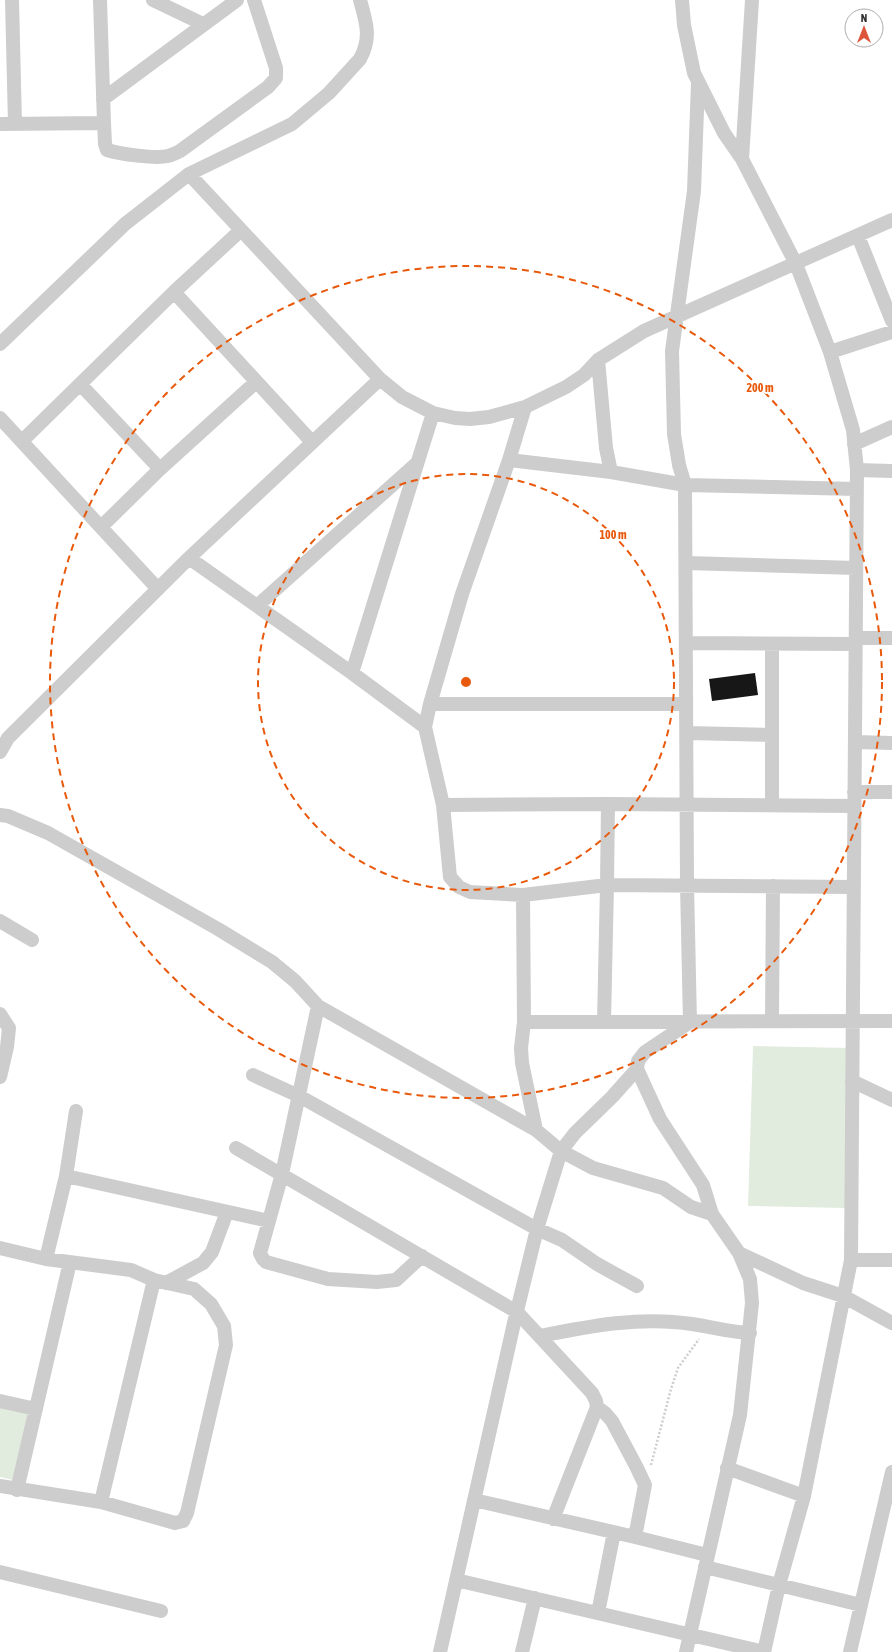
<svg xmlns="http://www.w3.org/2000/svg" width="892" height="1652" viewBox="0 0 892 1652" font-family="'Asap Condensed',sans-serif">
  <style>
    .green { fill: #e2ecde }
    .building { fill: #171717 }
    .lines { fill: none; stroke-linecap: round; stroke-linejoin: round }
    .path { stroke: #cdcdcd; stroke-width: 2.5; stroke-dasharray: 2 2; stroke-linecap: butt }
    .street { stroke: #cdcdcd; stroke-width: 14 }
    .ring { fill: none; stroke: #e8590c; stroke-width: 2; stroke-dasharray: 7 5 }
    .centre { fill: #e8590c; stroke: #fff; stroke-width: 2 }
    .ring-label { font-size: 12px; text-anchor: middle; font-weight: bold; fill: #e8590c; stroke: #fff; stroke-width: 4; stroke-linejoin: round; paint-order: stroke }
  </style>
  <rect width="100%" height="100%" fill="#fff"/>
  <path class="green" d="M753,1046l97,2 -5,160 -97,-2z
    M0,1407l33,8 -15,66 -18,-4z"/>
  <path class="building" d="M755,673l3,22 -46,6 -3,-22z"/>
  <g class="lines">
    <path class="path" d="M651,1465l20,-76 7,-21 21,-29"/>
    <path class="street" d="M12,0l3,124
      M153,0l50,24
      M682,0l2,25 10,48 30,60 18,26 54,105 34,88 23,78 4,40 -6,790 -47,236 -25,89 -15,67
      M103,99l134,-99
      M104,123l1,21 2,6c13,4 48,9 61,6 4,-1 8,-3 12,-5l88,-64 8,-9v-10l-22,-68
      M0,124l104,-1 -4,-123
      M742,159l10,-159
      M189,174l191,205 22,18 31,16 22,5 15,1 19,-2 36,-10 41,-20 18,-12 14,-15 46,-29 248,-111
      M858,236l34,85
      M174,292l138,150
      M0,344l125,-120 64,-50 103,-50 37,-31 31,-34c12,-22 6,-37 0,-59
      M830,352l62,-20
      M598,360l8,88 5,24 74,13 172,4
      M80,384l80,85
      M525,407l-16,53 -47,134 -32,110 -5,23 18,78 7,72 9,10 11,5 53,3 84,-10 247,2
      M0,418l158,171
      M22,441l152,-149 66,-61
      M854,444l38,-17
      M509,460l102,12
      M857,470l35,1
      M101,527l59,-58 96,-87
      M189,558l163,115 73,54
      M686,563l170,5
      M257,606l159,-142
      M856,638h36
      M686,643l170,1
      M772,644v161
      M352,673l81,-260
      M430,704h256
      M687,733l85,2
      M855,742l37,1
      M0,752l8,-14 181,-180 191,-179
      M854,792h38
      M443,805l165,-1 246,2
      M0,815l8,1 40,17 170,96 54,33 23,19 23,25 218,124 25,21 32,17 70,20 28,19 21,7
      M523,895l1,127 -3,26 1,15 14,67
      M0,921l32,19
      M318,1006l-36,168 -22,79 3,6 3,3 62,17 49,3 19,-2 26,-24
      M0,1014l9,14 -2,19 -7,30
      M772,1021l1,-135
      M524,1022l368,-1
      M604,1022l3,-137 1,-81
      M253,1075l46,21 238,133 25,11 35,24 40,22
      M852,1081l40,19
      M236,1148l281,164 75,81 4,8 1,6 -44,112
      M66,1176l203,45
      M0,1248l46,11 85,11 23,10 40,9 17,15 13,22 2,19 -39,168 -4,8 -8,2 -74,-21 -101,-16
      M739,1253l64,30 40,13 49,27
      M46,1259l20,-83 10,-65
      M851,1260h41
      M166,1283l37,-20 9,-11 15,-40
      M540,1336c50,-10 101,-20 152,-12 21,3 36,8 58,9
      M0,1401l36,8
      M597,1407l8,6 7,8 24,45 9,19 -10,52
      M727,1468l77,28
      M17,1490l53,-228
      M474,1500l161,37 72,18
      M101,1502l53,-222
      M705,1567l156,38
      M0,1572l161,39
      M456,1580l308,72
      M598,1613l16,-81
      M440,1652l74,-329 23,-94 24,-78 14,-18 37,-36 25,-28
      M522,1652l13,-54
      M686,1652l54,-237 12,-112 -2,-24 -11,-26 -27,-39 -9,-29 -43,-66 -23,-50 1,-8 7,-9 45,-30 -3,-137 -2,-400 -6,-20 -5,-31 -2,-83 22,-160 4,-108
      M850,1652l42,-180"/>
  </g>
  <g class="ring">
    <circle cx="466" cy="682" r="208"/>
    <circle cx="466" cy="682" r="416"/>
  </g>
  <circle cx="466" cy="682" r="6" class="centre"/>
  <g class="ring-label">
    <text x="760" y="392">200 m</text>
    <text x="613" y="539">100 m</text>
  </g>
  <g transform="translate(864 28)"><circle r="19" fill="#ffffff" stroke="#acacac"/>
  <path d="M0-3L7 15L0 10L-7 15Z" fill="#de563a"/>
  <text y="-6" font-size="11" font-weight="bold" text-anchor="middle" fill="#303030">N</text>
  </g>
</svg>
